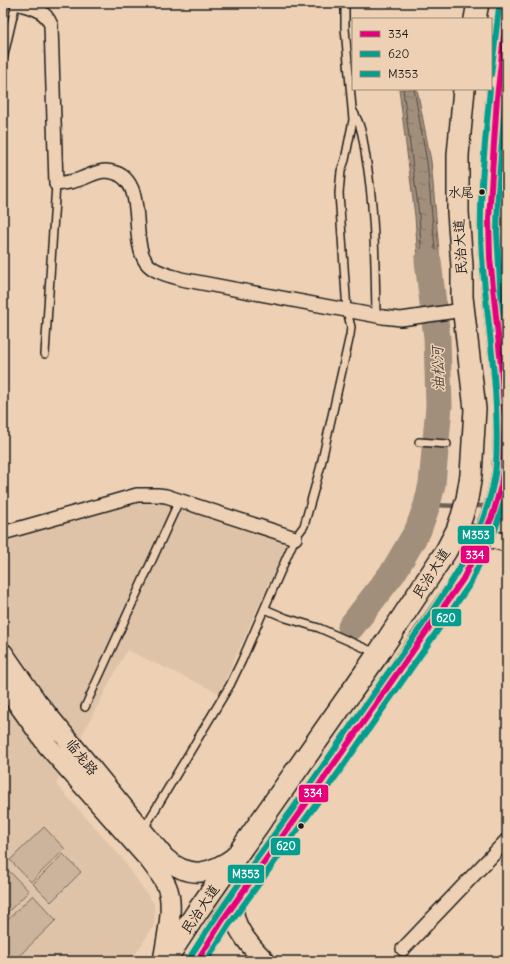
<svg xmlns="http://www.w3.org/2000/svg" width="510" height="964" viewBox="0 0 510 964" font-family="Delius,'LXGW WenKai TC',sans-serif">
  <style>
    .built { fill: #dec3a8 }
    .pitch { fill: #ccb39b; stroke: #74685c }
    .water { fill: url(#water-ripples); stroke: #6c6156 }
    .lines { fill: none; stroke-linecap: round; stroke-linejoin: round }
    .shore { stroke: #514a42; stroke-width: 1 }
    .stream { stroke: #6c6156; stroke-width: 4.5 }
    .river { stroke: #a18f7c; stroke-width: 27 }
    .service-casing { stroke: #1c1c1c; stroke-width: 10 }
    .minor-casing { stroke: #1c1c1c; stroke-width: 16 }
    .tertiary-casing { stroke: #1c1c1c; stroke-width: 20 }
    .secondary-casing { stroke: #1c1c1c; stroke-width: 22 }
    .primary-casing { stroke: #1c1c1c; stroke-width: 24 }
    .service { stroke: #eed1b4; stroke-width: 7 }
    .minor { stroke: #eed1b4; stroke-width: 13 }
    .tertiary { stroke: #eed1b4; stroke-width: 17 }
    .secondary { stroke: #eed1b4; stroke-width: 19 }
    .primary { stroke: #eed1b4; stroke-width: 21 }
    .bus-1-casing { stroke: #eed1b4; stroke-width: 9 }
    .bus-2-casing { stroke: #eed1b4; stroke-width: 9 }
    .bus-3-casing { stroke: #eed1b4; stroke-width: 9 }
    .bus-1 { stroke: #e5007d; stroke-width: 6 }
    .bus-2 { stroke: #049e8f; stroke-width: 6 }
    .bus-3 { stroke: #049e8f; stroke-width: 6 }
    .bus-dot { fill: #1c1c1c; stroke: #eed1b4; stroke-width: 1.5 }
    .labels { text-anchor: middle; stroke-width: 3; stroke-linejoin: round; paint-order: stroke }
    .bus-label { font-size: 13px; fill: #1c1c1c; stroke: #eed1b4; text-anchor: end }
    .street-label { font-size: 14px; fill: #1c1c1c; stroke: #eed1b4 }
    .water-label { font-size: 15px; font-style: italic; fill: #4b443e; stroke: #eed1b4 }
    .line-badge { stroke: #eed1b4; stroke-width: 1.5 }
    .badge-label { font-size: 11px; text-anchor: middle; font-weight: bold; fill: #fff }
  </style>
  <defs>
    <pattern id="water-ripples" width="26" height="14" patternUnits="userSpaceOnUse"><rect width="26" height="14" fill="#a18f7c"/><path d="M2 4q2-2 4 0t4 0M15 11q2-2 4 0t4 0" fill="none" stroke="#827465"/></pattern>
  </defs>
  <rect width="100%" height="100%" fill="#eed1b4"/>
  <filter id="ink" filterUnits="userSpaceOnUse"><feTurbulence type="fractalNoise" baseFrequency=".025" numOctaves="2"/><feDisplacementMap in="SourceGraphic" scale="8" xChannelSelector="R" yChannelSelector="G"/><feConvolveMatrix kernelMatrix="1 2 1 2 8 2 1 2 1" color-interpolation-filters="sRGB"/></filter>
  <g filter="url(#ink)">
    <path class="built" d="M140,502l26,1 122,39 -69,151 -92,-43 -71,134 65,73 33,47 1,11 -1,10 -23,36h-128v-419z"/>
    <path class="pitch" d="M44,827l21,22 -34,33 -21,-22z
      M63,854l18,18 -30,30 -18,-18z
      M5,867l24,24 -26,26v-48z
      M33,895l23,25 -42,41h-5l-6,-6v-31z"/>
    <path class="water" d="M399,89h18l14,72 12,135c-9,1 -18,4 -23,-6l-5,-74z
      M428,329l10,3 7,-1 3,99 -21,-2 5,-53z
      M426,456l21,2 -7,35 -17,49 -18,-12c16,-20 20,-49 21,-74z
      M389,558l18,11 -48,63 -15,-9 32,-42z"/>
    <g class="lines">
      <path class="shore" d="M403,89l16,126 5,74 4,4h9l2,-2 -12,-129 -13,-73
        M428,260l3,2 2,24 -2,2 -2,-1z
        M434,335l5,1 2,2 3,85 -2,2h-9l-1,-2 4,-47 -4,-39z
        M432,461l9,1c3,14 -14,56 -19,71l-2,1 -8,-4v-2c12,-18 17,-44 18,-66z
        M392,564l8,5v3l-41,53 -2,1 -6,-3v-3l28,-37 11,-18z"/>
      <path class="stream" d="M431,505l28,1
        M471,506h18"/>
      <path class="river" d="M351,627l43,-56 24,-41 9,-25 5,-21 7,-78 -2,-68 -9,-77"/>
      <defs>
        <path id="service" d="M3,59l13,-56
          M353,111c8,13 10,27 12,41 10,54 10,109 11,164
          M45,354l11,-170
          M419,442l28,2
          M265,609l21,9 33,10 57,25
          M85,707l94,-206
          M143,830l87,-145 12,-25 53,-122 9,-12 16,-57 30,-134 1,-8 -4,-16 -8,-118 2,-22 4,-11 8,-40 -8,-92v-25"/>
        <path id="minor" d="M16,3c15,4 29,6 35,22l5,159c9,-1 18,-2 27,-6 8,-3 15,-7 23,-7 45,3 22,66 40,91 7,10 23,13 35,17l202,38 18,2 62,-9
          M3,533l134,-38h21l8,1 129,42
          M403,949l104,-109"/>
        <path id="tertiary" d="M457,530l50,13"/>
        <path id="secondary" d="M3,653l34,49 128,156c25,22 46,16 71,-2
          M3,683l45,63 102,115c6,8 13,16 17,26 8,19 -1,54 -4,74
          M237,900c-1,3 -2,6 -3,9 -1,19 19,40 31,52"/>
        <path id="primary" d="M475,19l3,-16
          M165,961l32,-49 181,-258 68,-103 11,-21 5,-14 5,-17 4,-24 4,-66 -13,-112v-31l-4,-54v-57l6,-66
          M197,961l25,-40 98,-137 143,-205c17,-34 35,-69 40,-107 7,-71 -8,-143 -13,-214 -3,-35 0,-70 3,-105 3,-49 7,-97 14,-144"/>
      </defs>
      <use href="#service" class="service-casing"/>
      <use href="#minor" class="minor-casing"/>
      <use href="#tertiary" class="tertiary-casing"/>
      <use href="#secondary" class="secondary-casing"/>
      <use href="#primary" class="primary-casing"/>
      <use href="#service" class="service"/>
      <use href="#minor" class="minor"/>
      <use href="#tertiary" class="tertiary"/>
      <use href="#secondary" class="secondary"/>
      <use href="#primary" class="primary"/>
      <defs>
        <path id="bus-1" d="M197,961l25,-40 98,-137 143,-205 19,-39 11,-26 8,-28 2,-14 2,-53 -4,-54 -11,-107 -1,-39 8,-121 10,-89"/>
        <path id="bus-2" d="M507,76l-9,117 -1,39 3,52 7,62
          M206,961l23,-36 98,-136 143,-205 25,-54 12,-37"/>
        <path id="bus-3" d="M491,75l8,-67
          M190,957c32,-51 67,-99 102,-147 30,-43 61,-87 91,-130 44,-63 100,-129 112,-206 3,-22 2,-45 1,-68 -2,-49 -10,-99 -14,-149 -4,-54 3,-113 8,-168"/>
      </defs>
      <use href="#bus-1" class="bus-1-casing"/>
      <use href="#bus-2" class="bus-2-casing"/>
      <use href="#bus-3" class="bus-3-casing"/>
      <use href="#bus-1" class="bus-1"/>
      <use href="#bus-2" class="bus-2"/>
      <use href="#bus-3" class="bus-3"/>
    </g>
  </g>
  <g class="bus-dot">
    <circle cx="482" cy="192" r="3.5"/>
    <circle cx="301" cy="826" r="3.5"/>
  </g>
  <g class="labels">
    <g class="bus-label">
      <text x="474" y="197">水尾</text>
    </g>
    <g class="street-label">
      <text transform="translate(460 247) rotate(-93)" y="5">民治大道</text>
      <text transform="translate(431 573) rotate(-57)" y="5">民治大道</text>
      <text transform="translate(82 757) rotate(51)" y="5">临龙路</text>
      <text transform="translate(200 909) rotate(-56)" y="5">民治大道</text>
    </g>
    <g class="water-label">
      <text transform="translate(438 369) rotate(-92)" y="5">油松河</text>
    </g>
  </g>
  <g class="line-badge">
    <rect x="457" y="525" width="38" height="20" rx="4" fill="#049e8f"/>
    <rect x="460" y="545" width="30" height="19" rx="4" fill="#e5007d"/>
    <rect x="431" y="608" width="31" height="19" rx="4" fill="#049e8f"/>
    <rect x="298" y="784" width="31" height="19" rx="4" fill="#e5007d"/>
    <rect x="270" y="837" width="31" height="19" rx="4" fill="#049e8f"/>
    <rect x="227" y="864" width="38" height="20" rx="4" fill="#049e8f"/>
  </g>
  <g class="badge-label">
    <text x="476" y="539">M353</text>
    <text x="475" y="559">334</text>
    <text x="446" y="622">620</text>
    <text x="313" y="797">334</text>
    <text x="286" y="850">620</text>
    <text x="246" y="878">M353</text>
  </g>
  <rect width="510" height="964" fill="none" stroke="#eed1b4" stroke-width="16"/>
  <rect x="8" y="8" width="494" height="948" fill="none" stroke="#1c1c1c" stroke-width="1.5" filter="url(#ink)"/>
  <rect x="352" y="18" width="140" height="72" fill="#eed1b4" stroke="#9a8977"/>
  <rect x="360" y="31" width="20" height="6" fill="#e5007d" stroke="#9a8977"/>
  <text x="388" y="38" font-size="12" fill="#1c1c1c">334</text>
  <rect x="360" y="51" width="20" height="6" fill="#049e8f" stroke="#9a8977"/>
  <text x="388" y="58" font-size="12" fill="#1c1c1c">620</text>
  <rect x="360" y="71" width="20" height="6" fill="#049e8f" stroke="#9a8977"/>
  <text x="388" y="78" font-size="12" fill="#1c1c1c">M353</text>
</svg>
